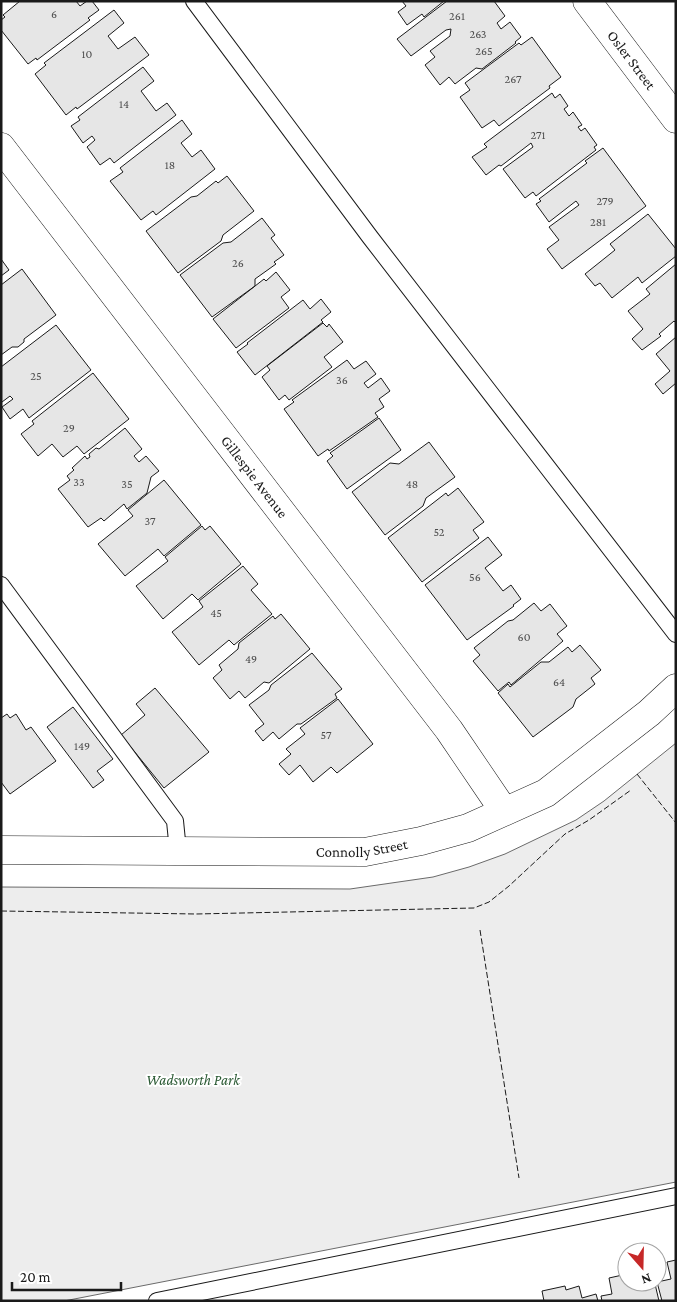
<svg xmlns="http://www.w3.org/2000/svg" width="677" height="1302" viewBox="0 0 677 1302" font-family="'Crimson Pro',serif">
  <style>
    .built { fill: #ededed; stroke: #6a6a6a }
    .building { fill: #e6e6e6; stroke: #1a1a1a }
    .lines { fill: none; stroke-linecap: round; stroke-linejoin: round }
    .service-casing { stroke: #1a1a1a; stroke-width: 18 }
    .minor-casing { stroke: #1a1a1a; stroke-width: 29 }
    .service { stroke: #fff; stroke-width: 16 }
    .minor { stroke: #fff; stroke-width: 28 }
    .fence { stroke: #1a1a1a; stroke-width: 1; stroke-dasharray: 6 2.5; stroke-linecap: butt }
    .labels { text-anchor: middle; stroke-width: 4; stroke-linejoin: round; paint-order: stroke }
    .number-label { font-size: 12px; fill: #4d4d4d }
    .street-label { font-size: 15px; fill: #1a1a1a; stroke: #fff }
    .park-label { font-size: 15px; font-style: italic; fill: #2b5a34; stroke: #fff }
  </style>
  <rect width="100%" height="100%" fill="#fff"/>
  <path class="built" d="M676,743v439l-612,119h-63v-414l349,2 83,-12 36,-10 36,-13 71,-34 28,-19z"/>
  <path class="building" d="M20,1h56l4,5 7,-5h5l7,9 -11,8 2,2 -53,40 -1,-2 -8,6 -27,-34v-10l4,-3 -2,-2z
    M402,1h42l-20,16 -2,-3 -15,11 -9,-13 8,-6z
    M447,1h47l11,15 -8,7 4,6 9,-7 11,15 -6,5 1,1 -34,26 -6,-1 -21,16 -6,-7 -9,8 -15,-20 10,-8 -5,-6 20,-15 1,-7 -5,1 -35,26 -14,-17z
    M114,10l10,13 -16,13 10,13 17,-12 14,18 -72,54 -1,-2 -10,8 -31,-41 11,-9 -2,-2z
    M532,37l29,40 -12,9 1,2 -51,38 -5,-6 -12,8 -22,-31 10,-7 -5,-7 54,-40 2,2z
    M143,67l11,14 -13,10 15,20 11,-8 9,12 -62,48 -4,-5 -10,7 -13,-18 8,-7 -3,-4 -9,7 -12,-17 9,-6 -2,-3z
    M552,93l3,5 5,-4 8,12 -4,3 5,7 4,-4 9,13 -4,2 3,4 4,-3 12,17 -3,2 2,3 -60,46 -3,-4 -8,6 -22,-29 30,-22 -2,-4 -30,23 -2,-1 -13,10 -14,-18 15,-10 -3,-3z
    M182,120l10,14 -11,9 11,14 9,-7 14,19 -59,46 -3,-4 -12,9 -31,-39 13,-9 -3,-4z
    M603,148l43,58 -84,63 -15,-20 12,-9 -10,-13 30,-22 -3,-4 -27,21 -13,-18 5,-3 -2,-2 48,-36 -2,-2z
    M227,176l27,35 -31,24 -2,6 -43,32 -32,-42 45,-34 6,-1 19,-15 2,2z
    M648,214l28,35v7l-34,27 -4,-6 -26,21 -12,-15 -5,3 -10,-12 30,-24 -5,-6z
    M262,218l13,17 -4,3 13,17 -10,7 2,2 -21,15v7l-43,31 -32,-42 43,-32 8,-1z
    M1,259l8,11 -8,6z
    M676,264v59l-2,-2 -15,13 2,2 -19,14 -10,-11 11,-10 -15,-18 22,-17 -4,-5z
    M22,269l34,46 -32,24v3l-6,5h-6l-11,8v-70z
    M276,272l14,18 -9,7 8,11 -53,40 -23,-29 51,-40 2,2z
    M321,299l10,13 -10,8 2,2 -68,53 -18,-23 11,-8 -1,-1 56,-43 7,9z
    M323,323l4,4 2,-3 14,18 -19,15 8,10 -43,33 -4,-5 -6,5 -17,-23 8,-7 -3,-4z
    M56,325l35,45 -62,48 -6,-9 -13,10 -8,-12 11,-8 -3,-3 -8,6 -1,-1v-34z
    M676,337v46l-13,11 -8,-10 15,-13 -14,-17z
    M347,360l7,9 12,-8 10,13 -12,9 4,5 13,-10 9,13 -11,8 5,8 -9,6 3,4 -49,34 -1,-2 -10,7 -34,-47 10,-7 -2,-2z
    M93,373l36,46 -45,35 -7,-8 -14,11 -11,-13 -14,12 -17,-22 13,-10 -2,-3z
    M379,418l22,32 -54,39 -20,-28 6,-5 -3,-3z
    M125,428l17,21 -8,7 5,6 7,-6 13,15 -8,6 -4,16 -20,16 -3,-5 -20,17 -3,-3 -13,9 -30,-38 12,-9 -3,-4 7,-6 -2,-2 13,-12 2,3 3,-2 -1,-3 7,-6 3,1z
    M429,442l26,35 -29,21 -3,8 -38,29 -33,-43 38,-29 9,1z
    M164,480l37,45 -37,31 -6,-7 -33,27 -27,-32 35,-28 -5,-6z
    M458,488l26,34 -11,8 6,8 -57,44 -34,-44 58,-45 2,3z
    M202,526l3,4 5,-4 31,38 -43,36 -6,-6 -29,25 -27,-33 32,-25 -3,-4z
    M488,537l14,18 -17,13 18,23 8,-6 10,14 -8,6 1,1 -47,34 -42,-55z
    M243,566l15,18 -7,6 21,24 -38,31 -5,-5 -30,25 -27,-33 31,-25 -4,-6z
    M534,603l7,8 9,-7 17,22 -10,8 6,7 -52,44 -2,-3 -11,9 -25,-30 7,-6 -6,-7 34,-27 5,-1z
    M281,614l29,35 -41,34 -5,-1 -19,16 -6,-7 -9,8 -17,-21 9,-8 -3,-5 19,-16 1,-6 34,-27 2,3z
    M580,645l21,25 -10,8 4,6 -19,15 -3,8 -40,30 -35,-44 10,-9 2,3 31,-25h8l19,-15 4,5z
    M312,653l30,36 -7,5 2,4 -36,26h-4l-18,15 -6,-7 -10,9 -8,-10 9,-7 -15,-19 20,-15 2,-5z
    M155,688l54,64 -45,36 -43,-53 24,-20 -9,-11z
    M338,699l35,45 -36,29 -6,-6 -18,15 -13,-17 -11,10 -10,-11 12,-10 -5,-5 19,-15 -5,-6z
    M73,707l40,52 -16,12 7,9 -11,8 -46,-61z
    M7,714l3,4 6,-4 10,16 5,-3 25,34 -46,33 -9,-12v-64z
    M676,1260v41h-14l-5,-19 14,-3 -4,-17z
    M627,1274v8h16l1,4 11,-2 4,17h-57l-1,-5 11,-2 -3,-16z
    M565,1286l1,4 13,-4 3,12 14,-4 2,7h-54l-2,-10z"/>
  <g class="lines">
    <defs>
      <path id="service" d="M194,1l176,236 306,397
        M1,585l174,236 3,30
        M157,1301l519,-105"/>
      <g id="minor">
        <path id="s1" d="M587,1l89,118"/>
        <path id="s2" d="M1,147l448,583 55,81"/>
        <path id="s3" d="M1,850l364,2 56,-11 47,-13 78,-35 103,-80 27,-25"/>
      </g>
    </defs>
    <use href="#service" class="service-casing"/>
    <use href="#minor" class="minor-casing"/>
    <use href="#service" class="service"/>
    <use href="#minor" class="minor"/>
    <path class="fence" d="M637,774l39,49
      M1,911l195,3 278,-6 15,-6 20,-16 56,-52 24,-14 42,-30
      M480,930l39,248"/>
  </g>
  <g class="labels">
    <g class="number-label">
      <text x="54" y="18">6</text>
      <text x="457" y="20">261</text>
      <text x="478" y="38">263</text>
      <text x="484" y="55">265</text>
      <text x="87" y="58">10</text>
      <text x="513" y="83">267</text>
      <text x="124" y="108">14</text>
      <text x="538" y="139">271</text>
      <text x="170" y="169">18</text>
      <text x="605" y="205">279</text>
      <text x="598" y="226">281</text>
      <text x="238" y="267">26</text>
      <text x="36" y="380">25</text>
      <text x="342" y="384">36</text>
      <text x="69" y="432">29</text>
      <text x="79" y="486">33</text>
      <text x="127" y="488">35</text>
      <text x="412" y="488">48</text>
      <text x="150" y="525">37</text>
      <text x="439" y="536">52</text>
      <text x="475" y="581">56</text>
      <text x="216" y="617">45</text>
      <text x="524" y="641">60</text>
      <text x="251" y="663">49</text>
      <text x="559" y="686">64</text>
      <text x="326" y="739">57</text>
      <text x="82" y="750">149</text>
    </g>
    <g class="street-label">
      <text dy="5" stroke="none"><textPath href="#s1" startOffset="74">Osler Street</textPath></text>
      <text dy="5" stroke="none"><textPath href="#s2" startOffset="416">Gillespie Avenue</textPath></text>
      <text dy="5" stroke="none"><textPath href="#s3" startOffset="361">Connolly Street</textPath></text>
    </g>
    <g class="park-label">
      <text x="193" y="1085">Wadsworth Park</text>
    </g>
  </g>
  <rect width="677" height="1302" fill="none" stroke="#1a1a1a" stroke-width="5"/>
  <g transform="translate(642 1267) rotate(160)"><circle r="24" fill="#ffffff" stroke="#a3a3a3"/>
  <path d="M0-4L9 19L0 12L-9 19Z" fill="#c62828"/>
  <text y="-8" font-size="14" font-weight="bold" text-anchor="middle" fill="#1a1a1a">N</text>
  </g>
  <path d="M12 1282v8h109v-8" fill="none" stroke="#1a1a1a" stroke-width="2.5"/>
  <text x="20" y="1282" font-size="15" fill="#1a1a1a" stroke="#ffffff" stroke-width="4" paint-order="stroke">20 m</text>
</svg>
